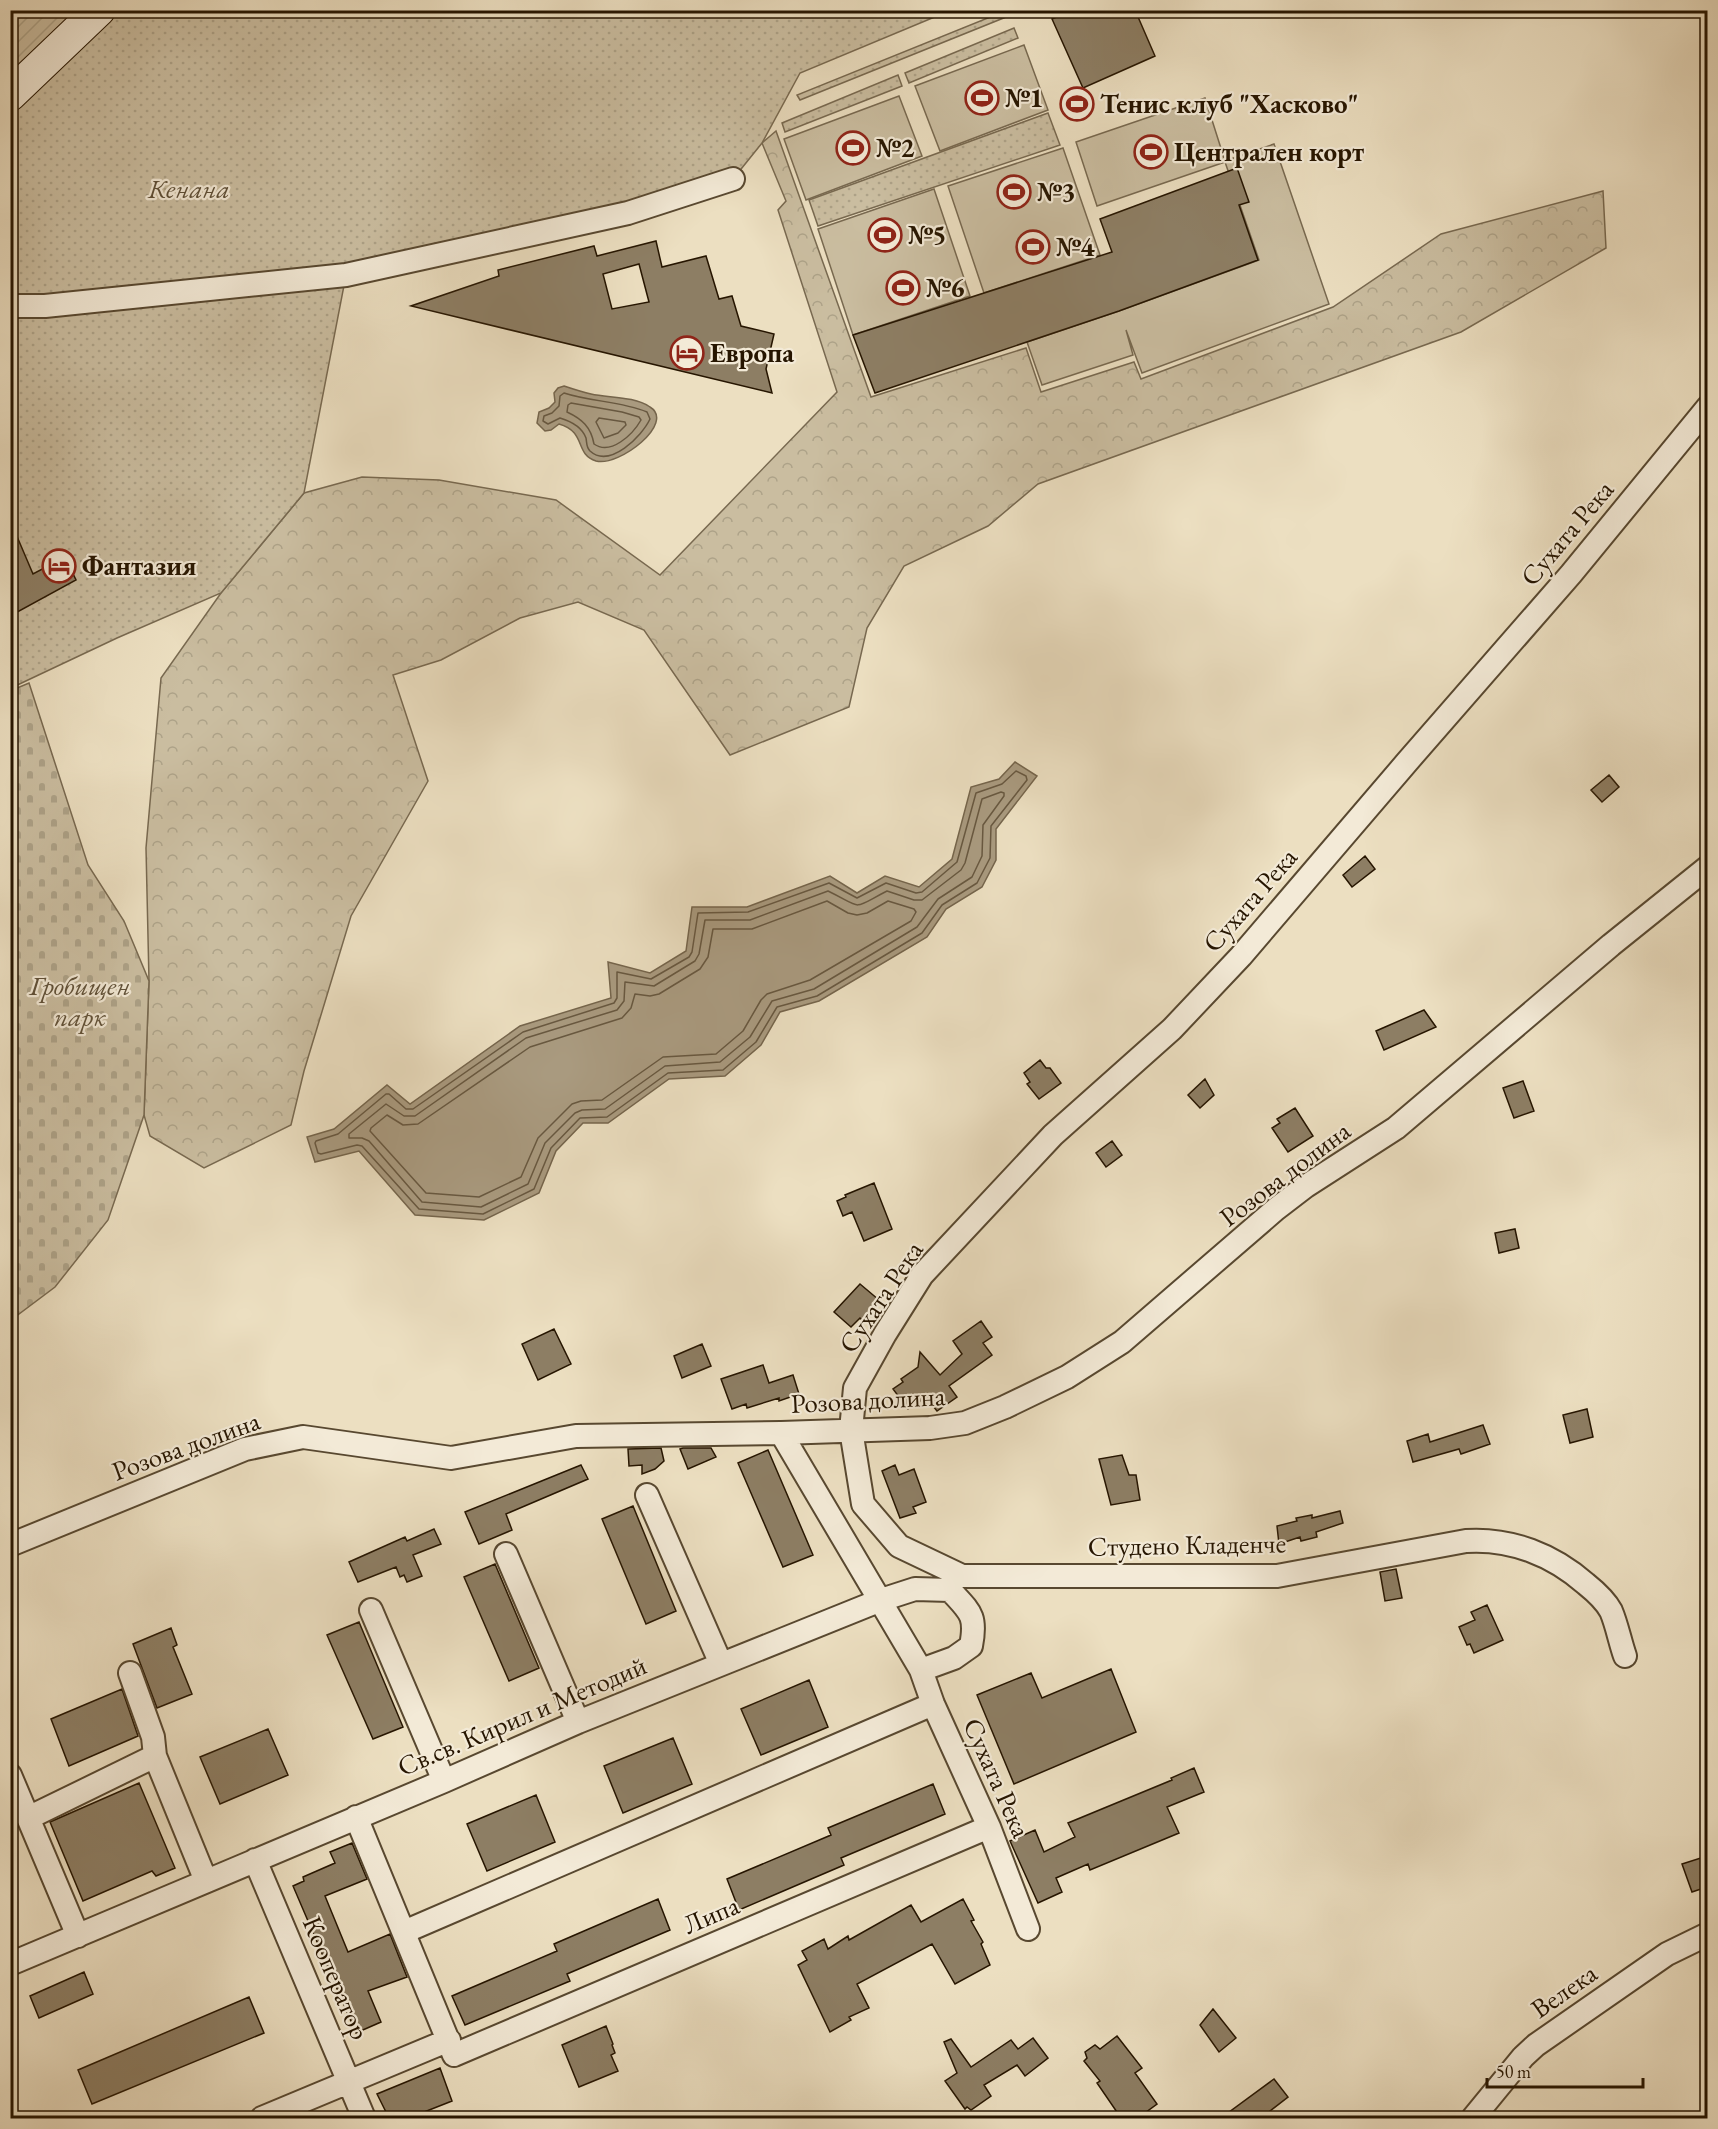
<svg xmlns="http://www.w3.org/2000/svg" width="1718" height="2129" viewBox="0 0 1718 2129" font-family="'EB Garamond',serif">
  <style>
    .grass { fill: #cabda0; stroke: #786950; stroke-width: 1.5 }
    .forest { fill: url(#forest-crowns); stroke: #786950; stroke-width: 1.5 }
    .cemetery { fill: url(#cemetery-stones); stroke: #786950; stroke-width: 1.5 }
    .park { fill: url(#park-dots); stroke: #786950; stroke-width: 1.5 }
    .garden { fill: url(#garden-furrows); stroke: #786950; stroke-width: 1.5 }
    .water { fill: #a99a7f; stroke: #75654c; stroke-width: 1.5 }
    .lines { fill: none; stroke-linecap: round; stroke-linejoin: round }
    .shore { stroke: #685840; stroke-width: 1.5 }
    .building { fill: #8d7e64; stroke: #261500; stroke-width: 1.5; fill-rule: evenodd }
    .street-casing { stroke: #584830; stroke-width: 26 }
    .secondary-casing { stroke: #261500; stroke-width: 34 }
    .street { stroke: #f3ead7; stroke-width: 22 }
    .secondary { stroke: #f3ead7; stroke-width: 32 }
    .labels { text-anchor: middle; stroke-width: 4.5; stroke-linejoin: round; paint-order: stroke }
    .poi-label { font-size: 27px; font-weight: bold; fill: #261500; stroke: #f3ead7; text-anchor: start }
    .park-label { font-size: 27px; font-style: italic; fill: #5f5038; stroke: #f3ead7 }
    .street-label { font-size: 27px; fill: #261500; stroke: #f3ead7 }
  </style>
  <defs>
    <pattern id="forest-crowns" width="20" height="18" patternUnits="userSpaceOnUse" patternTransform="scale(1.5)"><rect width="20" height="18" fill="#cabda0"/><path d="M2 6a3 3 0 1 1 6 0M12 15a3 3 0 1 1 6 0" fill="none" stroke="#ada288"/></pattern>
    <pattern id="cemetery-stones" width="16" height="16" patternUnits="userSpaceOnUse" patternTransform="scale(1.5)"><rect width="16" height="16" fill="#cabda0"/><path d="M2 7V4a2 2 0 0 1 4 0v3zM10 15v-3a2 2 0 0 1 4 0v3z" fill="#ada288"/></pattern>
    <pattern id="park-dots" width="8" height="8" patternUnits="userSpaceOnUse" patternTransform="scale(1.5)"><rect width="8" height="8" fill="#cabda0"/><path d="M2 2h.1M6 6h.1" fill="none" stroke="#ada288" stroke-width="1.8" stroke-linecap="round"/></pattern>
    <pattern id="garden-furrows" width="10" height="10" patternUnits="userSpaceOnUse" patternTransform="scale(1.5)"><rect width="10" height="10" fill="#cabda0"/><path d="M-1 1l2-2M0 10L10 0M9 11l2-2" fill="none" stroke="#ada288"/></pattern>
  </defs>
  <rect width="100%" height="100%" fill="#ecdfc1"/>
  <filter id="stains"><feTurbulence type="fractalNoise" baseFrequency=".00333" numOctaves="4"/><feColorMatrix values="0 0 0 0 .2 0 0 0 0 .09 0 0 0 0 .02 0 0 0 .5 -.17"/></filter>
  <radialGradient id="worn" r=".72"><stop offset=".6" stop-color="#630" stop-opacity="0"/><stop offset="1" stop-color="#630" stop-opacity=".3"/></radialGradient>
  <path class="grass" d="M1024,45l24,65 -108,41 -25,-65z
    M899,96l23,60 -116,44 -22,-61z
    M1205,98l20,63 49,-17 55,160 -187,69 -16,-43 7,25 -91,30 -15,-43 92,-31 140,-51 -34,-98 -128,44 -21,-64z
    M1063,148l37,107 -116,38 -36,-107z
    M934,189l36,107 -117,39 -35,-106z"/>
  <path class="forest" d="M776,131l95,266 155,-49 15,44 93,-30 7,17 192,-72 108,-73 162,-43 3,57 -145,84 -423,152 -50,42 -84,40 -37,62 -18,79 -119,48 -86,-125 -66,-28 -58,16 -79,42 -48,15 35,106 -77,135 -47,155 -13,54 -87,43 -54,-32 -6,-21 5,-134 -3,-133 15,-170 60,-85 83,-100 58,-16 77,3 117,20 104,75 177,-183 -59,-182 8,-9 -24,-58z"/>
  <path class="cemetery" d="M29,683l59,182 36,56 25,60 -5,134 -36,105 -53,67 -44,33 -1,-629z"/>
  <path class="park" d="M105,11h844l-149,62 -38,70 -29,36 -387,96 -42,218 -83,100 -104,45 -106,50v-592z
    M1005,11h4l2,4 -211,85 -3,-5z
    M1014,28l4,10 -109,45 -4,-10z
    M898,75l4,11 -117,46 -3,-9z
    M1048,113l12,32 -242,81 -9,-26z"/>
  <path class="garden" d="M11,11h94l-94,85z"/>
  <path class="water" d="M564,386c9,3 18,6 27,8 18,4 43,2 59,13 26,16 -31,60 -54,54 -22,-7 -9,-29 -37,-37l-8,6 -6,1 -8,-8 2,-11 10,-4 6,-6 -1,-9 4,-5z
    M1015,762l22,14 -41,53v31l-14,27 -36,22 -19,28 -108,64 -39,11 -19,33 -36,31 -56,3 -61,44h-25l-27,28 -17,42 -55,27 -69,-5 -56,-64 -44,11 -8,-25 27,-8 53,-44 23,19 110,-78 91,-28 -3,-36 42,11 36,-22 6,-44h55l83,-31 27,17 28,-17 34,11 33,-28 19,-72 28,-8z"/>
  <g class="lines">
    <path class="shore" d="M564,393c27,9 57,8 83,19l3,7c-8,17 -40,50 -60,32 -4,-4 -3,-8 -4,-13 -4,-11 -16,-17 -26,-20l-12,6 -5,-3 1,-5 8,-3 7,-7 1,-10z
      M571,403l51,9 17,5 2,3c-8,14 -30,36 -47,24 -3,-17 -12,-25 -27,-32l1,-7z
      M599,418l26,4 1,3 -8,8 -14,5 -8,-16z
      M1016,771l10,5 1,4 -36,46 -1,32 -13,25 -35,22 -20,28 -105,63 -40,11 -21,35 -33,28 -55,3 -61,44 -27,1 -29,30 -17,41 -51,25 -64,-5 -57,-63 -5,-1 -36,9 -3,-1 -3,-10 1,-2 22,-7 48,-40h3l17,15h7l110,-77 91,-29 3,-5v-26l34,7 38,-22 3,-5 6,-39 50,-1 81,-29 28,15 29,-15 30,10 6,-1 35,-30 19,-69 26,-9z
      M1001,792l3,1v3l-21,29 -1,31 -10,21 -34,22 -21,28 -103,62 -42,12 -22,36 -30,25 -55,4 -60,43 -23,1 -7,3 -30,30 -17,41 -47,23 -59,-5 -53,-61 -7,-3h-13v-4l37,-30 18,12h11l111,-78 91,-28 7,-9 1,-19 29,4 41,-25 4,-7 6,-34h45l78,-29c37,18 22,19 59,0l27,9h8l39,-30 4,-7 17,-64z
      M827,901l21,12 9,2 10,-2 21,-12 26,8 2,3 -5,9 -101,59 -43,14 -6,6 -18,31 -27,23 -53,3 -61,43 -21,1 -9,3 -34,34 -17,39 -42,20 -53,-4 -56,-62 1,-3 16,-13 16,10 15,-1 112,-77 92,-29 9,-10 4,-14 15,2 9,-2 41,-25 8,-12 5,-28h39z"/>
  </g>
  <path class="building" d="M1072,10h63l20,46 -72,32 -31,-69z
    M1237,168l12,34 -10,3 19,55 -139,51 -244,82 -22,-58 259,-83 -12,-33z
    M656,241l6,26 44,-11 13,43 13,-3 9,30 33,8 -8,35 6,24 -361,-87 88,-30 -1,-6 96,-24 3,10zM639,264l10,38 -37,7 -9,-35z
    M10,520l23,54 32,-17 11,23 -66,36z
    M1609,775l10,12 -17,15 -11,-12z
    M1365,856l10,13 -23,18 -9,-12z
    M1424,1010l12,17 -52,23 -8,-19z
    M1040,1060l6,8h4l11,15 -22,16 -12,-15 3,-2 -6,-9z
    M1205,1079l9,16 -14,13 -12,-13z
    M1523,1081l11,30 -20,7 -11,-30z
    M1295,1108l18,28 -25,16 -16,-24 8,-5 -3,-4z
    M1112,1141l10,14 -16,12 -10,-14z
    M874,1183l18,46 -28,12 -12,-29 -9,4 -6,-15 9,-4 -1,-2z
    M1515,1229l4,19 -20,5 -4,-20z
    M860,1284l19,16 -17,20 -2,-2 -9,9 -17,-15z
    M981,1321l11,16 -9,6 9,12 -43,31 8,11 -20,14 -8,-10 -5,4 -4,-5 -12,9 -15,-20 10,-7 -2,-3 17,-12 2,-15 20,23 22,-21 -9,-13z
    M554,1329l17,35 -33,16 -16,-36z
    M702,1344l9,22 -29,12 -8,-22z
    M763,1365l6,18 24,-8 6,19 -20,7v-3l-32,10 -1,-4 -14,5 -11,-30z
    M1587,1409l6,28 -23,6 -7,-28z
    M1483,1425l7,19 -29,10 -2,-5 -46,13 -6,-21 21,-7 2,8z
    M661,1448l3,13 -9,8 -13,5v-9l-13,1 -1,-17z
    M683,1448h28l5,9 -28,12 -8,-20z
    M768,1450l45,105 -30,12 -45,-104z
    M1122,1455l7,20h7l4,25 -29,5 -12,-46z
    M581,1465l7,14 -82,35 6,16 -33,14 -14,-32z
    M895,1465l4,10 15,-6 12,33 -13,5 3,6 -16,5 -18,-47z
    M633,1506l43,105 -30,13 -44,-105z
    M1340,1511l3,12 -27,9 1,5 -16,4 -1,-4 -21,7 -2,-18 20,-5 -1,-3 16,-3v3z
    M434,1529l7,15 -28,11 9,21 -15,6 -3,-7 -4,2 -4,-10 -38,15 -9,-20 56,-25 2,4z
    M495,1564l44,104 -30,13 -45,-104z
    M1396,1569l6,29 -17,3 -5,-29z
    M1487,1605l16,35 -29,13 -4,-9 -3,1 -8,-18 16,-7 -4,-8z
    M359,1622l44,105 -30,12 -46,-104z
    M171,1628l6,17 -4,2 19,47 -35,14 -24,-64z
    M1111,1669l25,63 -122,52 -37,-89 54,-22 11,25z
    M809,1680l19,47 -67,28 -20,-46z
    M122,1689l16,47 -69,30 -18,-47z
    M268,1729l20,46 -68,29 -20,-47z
    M673,1738l19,46 -69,29 -19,-47z
    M1194,1768l10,24 -37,15 12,26 -89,37 -2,-6 -32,14 6,14 -24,11 -28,-62 25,-11 9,22 31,-15 -7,-14 104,-43 -1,-2z
    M139,1783l36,85 -19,8 -4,-5 -69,30 -33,-79z
    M933,1784l12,30 -104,44 3,7 -105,45 -12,-31 104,-44 -3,-7z
    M536,1795l19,47 -68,29 -20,-47z
    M352,1843l15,36 -42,17 23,56 42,-18 17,43 -39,14 13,31 -25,11 -63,-147 11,-5 -1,-4 32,-14 -5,-11z
    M1707,1856v31l-15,5 -10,-28z
    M658,1899l12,31 -103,44 3,7 -105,44 -13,-29 105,-45 -3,-7z
    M963,1899l11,21 -3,1 12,21 -2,2 9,21 -35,19 -23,-40 -75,40 12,24 -20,9 2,3 -21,12 -32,-67 9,-5 -5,-9 22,-12 4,10 20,-13 1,4 62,-35 10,17z
    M84,1972l9,22 -54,24 -9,-22z
    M249,1997l15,36 -172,71 -14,-34z
    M1213,2009l23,29 -17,14 -19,-27z
    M606,2026l7,18 -1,1 3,8 -4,2 7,16 -39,16 -17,-42z
    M1117,2036l25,32 -7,5 22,31 -19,14h-17l-24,-35 3,-2 -16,-20 3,-3 -2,-6 10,-7 5,4z
    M1033,2038l15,20 -23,18 -8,-11 -33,20 7,11 -20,14 -4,-3 -2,2 -20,-28 12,-8 -13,-31 7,-3 20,28 40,-27 7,9z
    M440,2068l12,33 -43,17h-20l-12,-24z
    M1274,2079l14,18 -27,21h-40z"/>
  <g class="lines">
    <defs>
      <path id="street" d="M10,306h35l301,-31 282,-62 105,-34
        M781,1433l140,237 12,34 56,123 39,102
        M647,1495l74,169
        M10,1545l235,-96 58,-12 148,21 125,-22 205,-3 149,-5 35,-5 40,-16 62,-30 55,-35 154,-133 30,-23 90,-58 215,-183 97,-78
        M506,1554l72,168
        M371,1610l73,171
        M1625,1656c-5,-14 -8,-31 -14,-45 -6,-11 -15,-19 -25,-27 -33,-29 -75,-46 -120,-43l-189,35h-315l-63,-30 -36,-42 -12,-74 4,-42 30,-54 37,-59 131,-140 119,-106 69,-73 166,-194 164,-188 137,-167
        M155,1756l51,125
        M10,1775l68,161
        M356,1817l98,238 535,-228
        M28,1818l127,-62 -2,-19 -23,-64
        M255,1860l109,258
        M404,1932l529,-228
        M10,1964l434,-183 134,-59 303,-122 34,-11 35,1c20,22 27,25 21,56l-17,12 -33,12
        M262,2118l187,-78
        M1473,2118l50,-61 13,-12 131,-91 41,-20"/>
      <path id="secondary" d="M10,95l89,-85"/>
    </defs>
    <use href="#street" class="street-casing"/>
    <use href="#secondary" class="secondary-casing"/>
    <use href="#street" class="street"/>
    <use href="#secondary" class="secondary"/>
  </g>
  <defs>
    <symbol id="stadium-ring" viewBox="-11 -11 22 22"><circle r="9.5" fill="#f3ead7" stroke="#8f2418" stroke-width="1.5"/><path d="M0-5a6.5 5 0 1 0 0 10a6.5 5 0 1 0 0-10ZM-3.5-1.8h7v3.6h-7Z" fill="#8f2418"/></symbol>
    <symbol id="hotel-ring" viewBox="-11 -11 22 22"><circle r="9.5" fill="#f3ead7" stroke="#8f2418" stroke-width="1.5"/><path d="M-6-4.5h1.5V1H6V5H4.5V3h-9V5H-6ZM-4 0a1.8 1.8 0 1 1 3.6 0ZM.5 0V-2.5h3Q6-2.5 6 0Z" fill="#8f2418"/></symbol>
  </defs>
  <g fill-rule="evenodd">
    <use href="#stadium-ring" x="963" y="79" width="38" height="38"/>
    <use href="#stadium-ring" x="1058" y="85" width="38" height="38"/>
    <use href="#stadium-ring" x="834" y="129" width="38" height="38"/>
    <use href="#stadium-ring" x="1132" y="133" width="38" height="38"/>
    <use href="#stadium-ring" x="995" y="173" width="38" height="38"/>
    <use href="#stadium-ring" x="866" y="216" width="38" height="38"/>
    <use href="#stadium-ring" x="1014" y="228" width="38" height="38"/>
    <use href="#stadium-ring" x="884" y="269" width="38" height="38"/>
    <use href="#hotel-ring" x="668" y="334" width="38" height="38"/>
    <use href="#hotel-ring" x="40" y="547" width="38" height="38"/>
  </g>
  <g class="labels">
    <g class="poi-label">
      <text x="1005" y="107">№1</text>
      <text x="1100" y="113">Тенис клуб "Хасково"</text>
      <text x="876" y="157">№2</text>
      <text x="1174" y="161">Централен корт</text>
      <text x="1037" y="201">№3</text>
      <text x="908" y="244">№5</text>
      <text x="1056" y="256">№4</text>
      <text x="926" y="297">№6</text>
      <text x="710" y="362">Европа</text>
      <text x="82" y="575">Фантазия</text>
    </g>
    <g class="park-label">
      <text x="189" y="198">Кенана</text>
      <text x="80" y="995">Гробищен<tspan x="80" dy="31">парк</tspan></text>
    </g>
    <g class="street-label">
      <text transform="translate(1567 533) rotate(-50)" y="9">Сухата Река</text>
      <text transform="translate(1250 900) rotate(-49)" y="9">Сухата Река</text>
      <text transform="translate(1285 1174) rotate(-37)" y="9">Розова долина</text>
      <text transform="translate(881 1297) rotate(-56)" y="9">Сухата Река</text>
      <text transform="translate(868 1400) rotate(-3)" y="9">Розова долина</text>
      <text transform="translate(186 1446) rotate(-20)" y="9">Розова долина</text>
      <text transform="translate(1187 1545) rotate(-1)" y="9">Студено Кладенче</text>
      <text transform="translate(522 1716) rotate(-23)" y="9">Св.св. Кирил и Методий</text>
      <text transform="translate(997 1778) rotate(66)" y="9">Сухата Река</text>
      <text transform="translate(711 1915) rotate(-23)" y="9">Липа</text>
      <text transform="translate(336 1978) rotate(67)" y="9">Кооператор</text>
      <text transform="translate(1564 1991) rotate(-35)" y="9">Велека</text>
    </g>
  </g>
  <rect width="1718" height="2129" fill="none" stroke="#ecdfc1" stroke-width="36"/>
  <rect x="12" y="12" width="1694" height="2105" fill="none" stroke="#261500" stroke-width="3"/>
  <rect x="18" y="18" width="1682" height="2093" fill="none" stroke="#261500" stroke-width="1.5"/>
  <path d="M1487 2078v9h156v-9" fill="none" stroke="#261500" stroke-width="3"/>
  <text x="1496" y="2078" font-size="18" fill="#261500" stroke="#f3ead7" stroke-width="4.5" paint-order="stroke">50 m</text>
  <rect width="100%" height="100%" filter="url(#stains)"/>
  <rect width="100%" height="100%" fill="url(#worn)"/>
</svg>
